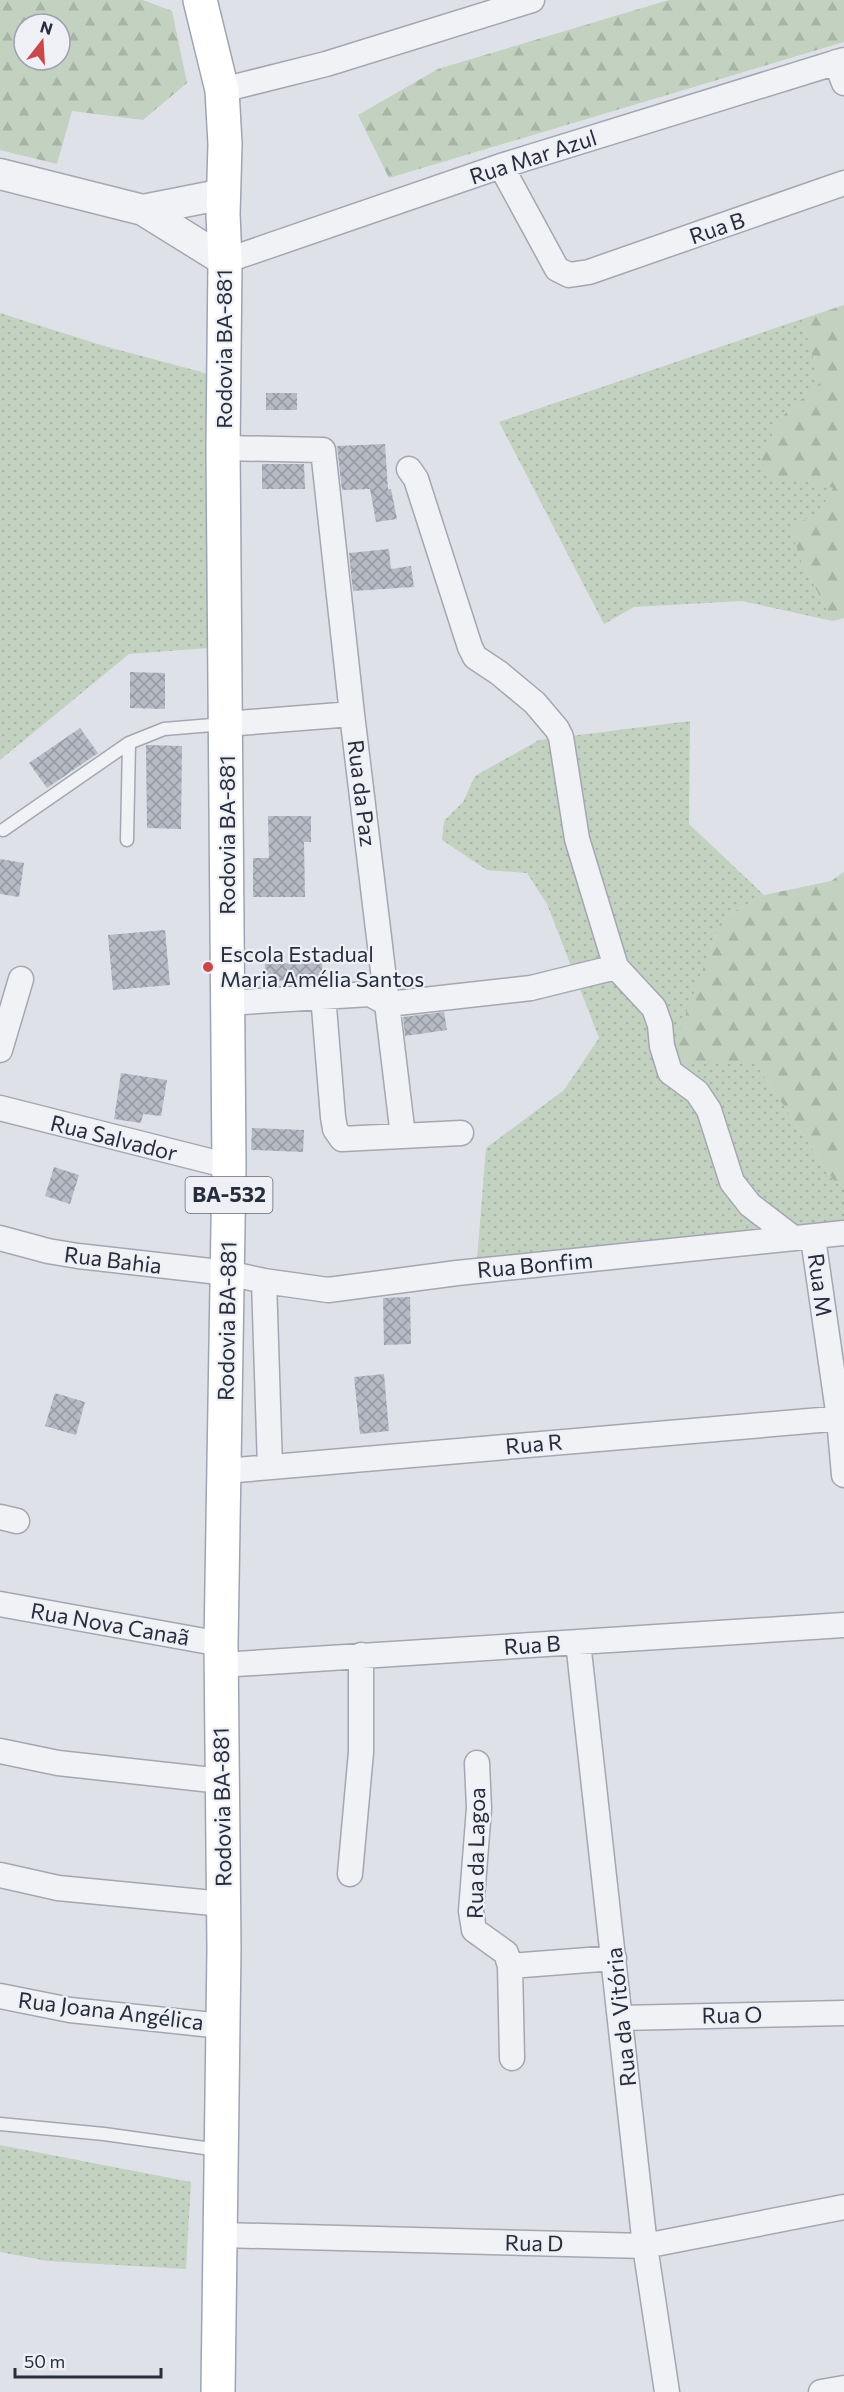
<svg xmlns="http://www.w3.org/2000/svg" width="844" height="2392" viewBox="0 0 844 2392" font-family="Commissioner,sans-serif">
  <style>
    .grass { fill: url(#grass-dots) }
    .forest { fill: url(#forest-firs); fill-rule: evenodd }
    .building { fill: url(#building-cross-hatch) }
    .lines { fill: none; stroke-linecap: round; stroke-linejoin: round }
    .service-casing { stroke: #a4a7b2; stroke-width: 15 }
    .minor-casing { stroke: #a4a7b2; stroke-width: 27 }
    .tertiary-casing { stroke: #a4a7b2; stroke-width: 33 }
    .primary-casing { stroke: #9ea4b3; stroke-width: 36 }
    .service { stroke: #f1f2f6; stroke-width: 12 }
    .minor { stroke: #f1f2f6; stroke-width: 24 }
    .tertiary { stroke: #f1f2f6; stroke-width: 30 }
    .primary { stroke: #fff; stroke-width: 33 }
    .poi-dot { fill: #ca474a; stroke: #eef0f5; stroke-width: 2 }
    .labels { text-anchor: middle; stroke-width: 4.5; stroke-linejoin: round; paint-order: stroke }
    .shield { fill: #eef0f5; stroke: #636875; stroke-width: 1.5 }
    .shield-label { font-size: 21px; font-weight: bold; fill: #282d3e }
    .street-label { font-size: 22px; fill: #282d3e; stroke: #eef0f5 }
    .poi-label { font-size: 22px; fill: #282d3e; stroke: #eef0f5; text-anchor: start }
  </style>
  <defs>
    <pattern id="grass-dots" width="8" height="8" patternUnits="userSpaceOnUse" patternTransform="scale(1.5)"><rect width="8" height="8" fill="#c2d1c0"/><path d="M2 2h.1M6 6h.1" fill="none" stroke="#a7b4a6" stroke-width="1.8" stroke-linecap="round"/></pattern>
    <pattern id="forest-firs" width="22" height="20" patternUnits="userSpaceOnUse" patternTransform="scale(1.5)"><rect width="22" height="20" fill="#c2d1c0"/><path d="M5 1l3.5 6h-7zM16 11l3.5 6h-7z" fill="#a7b4a6"/></pattern>
    <pattern id="building-cross-hatch" width="8" height="8" patternUnits="userSpaceOnUse" patternTransform="scale(1.5)"><rect width="8" height="8" fill="#b6bac4"/><path d="M0 0l8 8M0 8l8-8" fill="none" stroke="#9498a1"/></pattern>
  </defs>
  <rect width="100%" height="100%" fill="#dfe1e8"/>
  <path class="grass" d="M0,313l104,33 105,28 -1,274 -79,6 -129,106z
    M802,319l19,64 -41,35 27,64 27,6 -15,25 -18,48 32,60 -91,-20 -108,6 -30,17 -105,-202z
    M690,721l-1,103 75,71 -42,23 -54,146h88l79,119 9,-1v43l-367,35 9,-112 78,-58 35,-52 -52,-134 -20,-31 -40,-3 -45,-30 2,-19 19,-19 12,-26 64,-36z
    M0,2145l191,37 -5,87 -138,-8 -48,-9z"/>
  <path class="forest" d="M0,0h143l29,11 15,72 -44,37 -71,-9 -15,53 -57,-14zM24,24h36v36h-36z
    M669,0h175v42l-455,136 -31,-63 80,-46z
    M844,305v313l-11,3 -32,-60 -11,-35 29,-13 14,-25 -26,-6 -37,-4 -9,-19 19,-41 40,-35 -18,-64z
    M844,872v310l-9,1 -79,-119h-89l55,-146 42,-23 67,-14z"/>
  <path class="building" d="M266,393h31v17h-31z
    M385,444l3,45h3l6,30 -21,3 -6,-33 -28,1 -5,-44z
    M262,464h42l1,25h-43z
    M389,549l2,20 20,-3 3,21 -61,4 -4,-38z
    M130,672l35,1v36l-35,-1z
    M80,728l18,25 -51,35 -18,-25z
    M146,745l36,1 -1,83 -34,-1z
    M268,816h43v26h-7l1,55h-52v-39h16z
    M0,859l24,4 -5,34 -19,-3z
    M165,930l5,55 -57,5 -5,-55z
    M322,962l1,18 -58,1v-17z
    M444,1012l3,18 -42,6 -2,-19z
    M121,1073l46,7 -6,36 -18,-2 -2,9 -27,-4z
    M252,1128l52,2 -1,22 -52,-2z
    M54,1167l25,8 -9,29 -25,-8z
    M410,1297l1,47 -27,1 -1,-47z
    M384,1374l5,57 -29,3 -6,-57z
    M55,1393l30,9 -9,33 -31,-9z"/>
  <g class="lines">
    <defs>
      <path id="service" d="M3,830l126,-87 35,-14 60,-5
        M127,840l2,-97
        M0,2124l104,10 115,16"/>
      <path id="minor" d="M836,62l8,21
        M222,90l104,-26 206,-64
        M501,166l56,103 12,6 20,-3 255,-89
        M225,261l276,-95 343,-106
        M223,448l100,2 29,264 51,422
        M409,469l7,10 54,168 5,10 24,16 36,30 22,26 4,8 16,102 39,128 38,41 6,17 2,21 8,26 27,20 12,18 23,72 18,23 42,32
        M226,724l126,-10
        M323,995l10,122 2,12 7,10 119,-6
        M227,1003l143,-9 18,10 143,-16 85,-21
        M0,1050l21,-71
        M0,1108l229,58
        M0,1238l48,13 30,5 150,17 36,8 64,9 129,-17 387,-40
        M813,1238l26,180 5,57
        M264,1281l6,186
        M225,1471l619,-53
        M0,1517l17,4
        M0,1604l221,40
        M578,1642l67,604 22,146
        M221,1665l623,-40
        M0,1751l58,12 163,18
        M477,1763l2,45 -8,103 3,19 32,23 4,13 2,92
        M350,1874l11,-122v-97
        M0,1875l58,13 165,16
        M510,1966l104,-8
        M0,1996l70,14 152,16
        M621,2018l223,-5
        M221,2235l424,11 199,-39
        M821,2392l23,-4"/>
      <path id="tertiary" d="M0,174l143,36 82,51
        M143,210l81,-16"/>
      <path id="primary" d="M200,0l22,90 3,54 -2,70 2,47 -2,187 6,718 -8,478 3,305 -6,443"/>
    </defs>
    <use href="#service" class="service-casing"/>
    <use href="#minor" class="minor-casing"/>
    <use href="#tertiary" class="tertiary-casing"/>
    <use href="#primary" class="primary-casing"/>
    <use href="#service" class="service"/>
    <use href="#minor" class="minor"/>
    <use href="#tertiary" class="tertiary"/>
    <use href="#primary" class="primary"/>
  </g>
  <circle class="poi-dot" cx="208" cy="967" r="6"/>
  <g class="labels">
    <rect class="shield" x="185.5" y="1177" width="87" height="36" rx="4.5"/>
    <g class="shield-label">
      <text x="229" y="1202">BA-532</text>
    </g>
    <g class="street-label">
      <text transform="translate(533 157) rotate(-18)" y="8">Rua Mar Azul</text>
      <text transform="translate(717 228) rotate(-19)" y="8">Rua B</text>
      <text transform="translate(224 349) rotate(-90)" y="8">Rodovia BA-881</text>
      <text transform="translate(362 793) rotate(83)" y="8">Rua da Paz</text>
      <text transform="translate(227 835) rotate(-90)" y="8">Rodovia BA-881</text>
      <text transform="translate(114 1138) rotate(14)" y="8">Rua Salvador</text>
      <text transform="translate(113 1260) rotate(7)" y="8">Rua Bahia</text>
      <text transform="translate(535 1265) rotate(-5)" y="8">Rua Bonfim</text>
      <text transform="translate(820 1285) rotate(82)" y="8">Rua M</text>
      <text transform="translate(227 1321) rotate(-89)" y="8">Rodovia BA-881</text>
      <text transform="translate(534 1444) rotate(-5)" y="8">Rua R</text>
      <text transform="translate(110 1624) rotate(10)" y="8">Rua Nova Canaã</text>
      <text transform="translate(532 1645) rotate(-4)" y="8">Rua B</text>
      <text transform="translate(222 1807) rotate(-91)" y="8">Rodovia BA-881</text>
      <text transform="translate(476 1853) rotate(-89)" y="8">Rua da Lagoa</text>
      <text transform="translate(111 2011) rotate(7)" y="8">Rua Joana Angélica</text>
      <text transform="translate(732 2015) rotate(-1)" y="8">Rua O</text>
      <text transform="translate(621 2017) rotate(-96)" y="8">Rua da Vitória</text>
      <text transform="translate(534 2243) rotate(1)" y="8">Rua D</text>
    </g>
    <g class="poi-label">
      <text x="220" y="962">Escola Estadual<tspan x="220" dy="25">Maria Amélia Santos</tspan></text>
    </g>
  </g>
  <g transform="translate(42 42) rotate(17)"><circle r="28" fill="#eef0f5" stroke="#9fa2ac" stroke-width="1.5"/>
  <path d="M0-4.5L10 22L0 15L-10 22Z" fill="#ca474a"/>
  <text y="-9" font-size="16" font-weight="bold" text-anchor="middle" fill="#282d3e">N</text>
  </g>
  <path d="M15 2368v9h146v-9" fill="none" stroke="#282d3e" stroke-width="3"/>
  <text x="24" y="2368" font-size="18" fill="#282d3e" stroke="#eef0f5" stroke-width="4.5" paint-order="stroke">50 m</text>
</svg>
